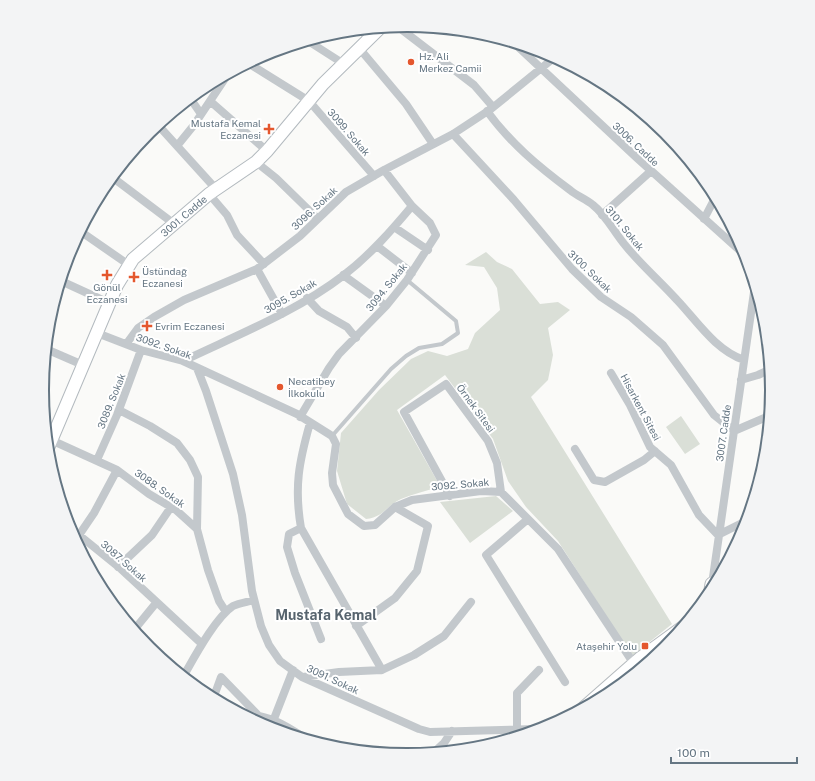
<svg xmlns="http://www.w3.org/2000/svg" width="815" height="781" viewBox="0 0 815 781" font-family="'Public Sans',sans-serif">
  <style>
    .green { fill: #dadfd7 }
    .lines { fill: none; stroke-linecap: round; stroke-linejoin: round }
    .secondary-casing { stroke: #b3babf; stroke-width: 14 }
    .primary-casing { stroke: #b5babe; stroke-width: 15 }
    .lane { stroke: #c3c8cc; stroke-width: 4 }
    .street { stroke: #c3c8cc; stroke-width: 8 }
    .secondary { stroke: #fff; stroke-width: 12 }
    .primary { stroke: #fff; stroke-width: 13 }
    .poi-dot { fill: #e4572e; stroke: #fff; stroke-width: 1.5 }
    .labels { text-anchor: middle; stroke-width: 4; stroke-linejoin: round; paint-order: stroke }
    .poi-label { font-size: 10px; fill: #657683; stroke: #fff; text-anchor: start }
    .street-label { font-size: 10px; fill: #657683; stroke: #fff }
    .district-label { font-size: 14px; font-weight: bold; fill: #57646e; stroke: #fff }
    .rim { fill: none; stroke: #657683; stroke-width: 2 }
  </style>
  <rect width="100%" height="100%" fill="#fafaf8"/>
  <path class="green" d="M486,252l11,10 15,7 28,35 18,-2 12,8 -22,18 5,27 -5,25 -17,17 141,227 -40,32 -74,-115 -32,-34 -18,-26 -15,-42 -48,-64 -48,35 43,76c-13,5 -27,8 -39,13 -15,7 -17,18 -35,20l-19,-15 -10,-33 4,-38 38,-43 32,-31 17,-8 19,5 21,-7 7,-16 25,-23 -3,-22 -13,-21 -19,-2z
    M681,416l19,28 -15,10 -19,-27z
    M496,496l17,15 -43,32 -30,-41z"/>
  <g class="lines">
    <defs>
      <g id="secondary">
        <path id="s1" d="M48,448l69,-163 16,-26 76,-65 47,-32 11,-11 56,-67 57,-56"/>
      </g>
      <path id="primary" d="M710,596l2,-12
        M583,709l58,-51 44,-32"/>
    </defs>
    <use href="#secondary" class="secondary-casing"/>
    <use href="#primary" class="primary-casing"/>
    <path class="lane" d="M332,436l59,-67 15,-13 13,-8 23,-4 16,-11 -2,-12 -49,-41"/>
    <path class="street" d="M397,26l77,59 19,22
      M360,30l9,8
      M308,41l36,23
      M514,43l123,115 110,99
      M359,48l47,56 27,40
      M248,63l61,38 65,75
      M190,98l11,16
      M210,101l57,50
      M487,111c23,32 52,56 83,79 7,6 16,9 23,15 13,10 21,27 32,40 16,20 35,36 52,55 20,21 38,50 67,60
      M158,125l58,64
      M453,134l61,66 58,69 29,28 30,20 32,28 51,70 20,16 37,-16
      M177,146l17,-21 34,-51
      M256,162l20,16 42,41
      M112,177l61,46
      M209,194l18,21 10,20 27,29
      M602,215l49,-44
      M704,219l12,-23
      M394,227l34,23
      M80,231l49,34
      M377,246l35,27
      M257,269l25,45
      M343,275l43,31
      M61,281l48,22
      M307,298l12,13 28,16 9,11
      M97,333l44,17 42,11 114,53 35,22 4,8 -4,29 1,12 15,29 16,12 11,-1 20,-18 17,-7 69,-9 20,1 57,57 76,115
      M127,343l11,-15 16,-11 30,-17 73,-31 43,-33 46,-44 38,-22 69,-36 38,-25 64,-52
      M46,349l37,16
      M183,361c54,-26 113,-49 161,-86 26,-20 47,-44 68,-69
      M197,368l9,23 27,83 9,41 10,76 9,35 8,19 11,16 22,16 117,52 11,3 105,-3 4,2
      M611,373l19,32 20,42 21,18 28,50 19,20 30,-15
      M741,380l17,-5 13,-6
      M119,410l31,16 27,17 13,17 8,17 -1,52
      M300,417l29,-49 10,-14 47,-48 21,-26 29,-45 -6,-12 -18,-17 -28,-36
      M45,423l11,6
      M310,423c-11,39 -16,64 -9,105l81,142
      M51,440l66,30 32,24 27,16 21,19 11,41 11,31 7,11
      M575,449l19,31 11,2 39,-22 11,-9
      M97,460l20,-45 24,-65
      M450,496l-46,-84 42,-28 42,57 9,22 4,29
      M528,519l-42,36 79,127
      M301,528l-12,6 -2,13 8,26 26,66
      M79,535l42,34 81,75
      M75,541l19,-28 23,-43
      M118,567l34,-32 19,-28
      M712,584l43,-299
      M356,626l39,-28 22,-27 11,-45 -33,-19
      M134,630l22,-27
      M183,677c11,-19 32,-59 50,-71 6,-3 14,-4 21,-6
      M303,677l36,-5 43,-2 32,-15 30,-19 27,-34
      M213,699l8,-22 36,37
      M243,715c25,-2 45,12 65,25
      M270,729l23,-59
      M517,729v-36l22,-23
      M432,754l12,-11 8,-12"/>
    <use href="#secondary" class="secondary"/>
    <use href="#primary" class="primary"/>
  </g>
  <g class="poi-dot">
    <circle cx="411" cy="62" r="4"/>
    <path d="M267 123h4v4h4v4h-4v4h-4v-4h-4v-4h4z"/>
    <path d="M105 269h4v4h4v4h-4v4h-4v-4h-4v-4h4z"/>
    <path d="M132 271h4v4h4v4h-4v4h-4v-4h-4v-4h4z"/>
    <path d="M145 320h4v4h4v4h-4v4h-4v-4h-4v-4h4z"/>
    <circle cx="280" cy="387" r="4"/>
    <rect x="641" y="642" width="8" height="8" rx="2"/>
  </g>
  <g class="labels">
    <g class="poi-label">
      <text x="419" y="60">Hz. Ali<tspan x="419" dy="12">Merkez Camii</tspan></text>
      <text x="261" y="127" text-anchor="end">Mustafa Kemal<tspan x="261" dy="12">Eczanesi</tspan></text>
      <text x="142" y="275">Üstündağ<tspan x="142" dy="12">Eczanesi</tspan></text>
      <text x="107" y="291" text-anchor="middle">Gönül<tspan x="107" dy="12">Eczanesi</tspan></text>
      <text x="155" y="330">Evrim Eczanesi</text>
      <text x="288" y="385">Necatibey<tspan x="288" dy="12">İlkokulu</tspan></text>
      <text x="637" y="650" text-anchor="end">Ataşehir Yolu</text>
    </g>
    <g class="street-label">
      <text transform="translate(349 132) rotate(49)" y="4">3099. Sokak</text>
      <text transform="translate(636 144) rotate(43)" y="4">3006. Cadde</text>
      <text transform="translate(314 208) rotate(-43)" y="4">3096. Sokak</text>
      <text dy="4" stroke="none"><textPath href="#s1" startOffset="274">3001. Cadde</textPath></text>
      <text transform="translate(625 228) rotate(51)" y="4">3101. Sokak</text>
      <text transform="translate(590 271) rotate(44)" y="4">3100. Sokak</text>
      <text transform="translate(386 287) rotate(-51)" y="4">3094. Sokak</text>
      <text transform="translate(290 296) rotate(-30)" y="4">3095. Sokak</text>
      <text transform="translate(164 346) rotate(19)" y="4">3092. Sokak</text>
      <text transform="translate(111 401) rotate(-68)" y="4">3089. Sokak</text>
      <text transform="translate(641 407) rotate(62)" y="4">Hisarkent Sitesi</text>
      <text transform="translate(476 408) rotate(54)" y="4">Örnek Sitesi</text>
      <text transform="translate(723 433) rotate(-82)" y="4">3007. Cadde</text>
      <text transform="translate(460 484) rotate(-5)" y="4">3092. Sokak</text>
      <text transform="translate(160 488) rotate(35)" y="4">3088. Sokak</text>
      <text transform="translate(124 561) rotate(41)" y="4">3087. Sokak</text>
      <text transform="translate(333 679) rotate(25)" y="4">3091. Sokak</text>
    </g>
    <g class="district-label">
      <text x="326" y="620">Mustafa Kemal</text>
    </g>
  </g>
  <path d="M0 0H815V781H0ZM49 390a358 358 0 1 1 716 0a358 358 0 1 1-716 0Z" fill="#f3f4f5" fill-rule="evenodd"/>
  <path class="rim" d="M49 390a358 358 0 1 1 716 0a358 358 0 1 1-716 0Z"/>
  <path d="M671 757v6h126v-6" fill="none" stroke="#657683" stroke-width="2"/>
  <text x="677" y="757" font-size="12" fill="#657683" stroke="#ffffff" stroke-width="3" paint-order="stroke">100 m</text>
</svg>
